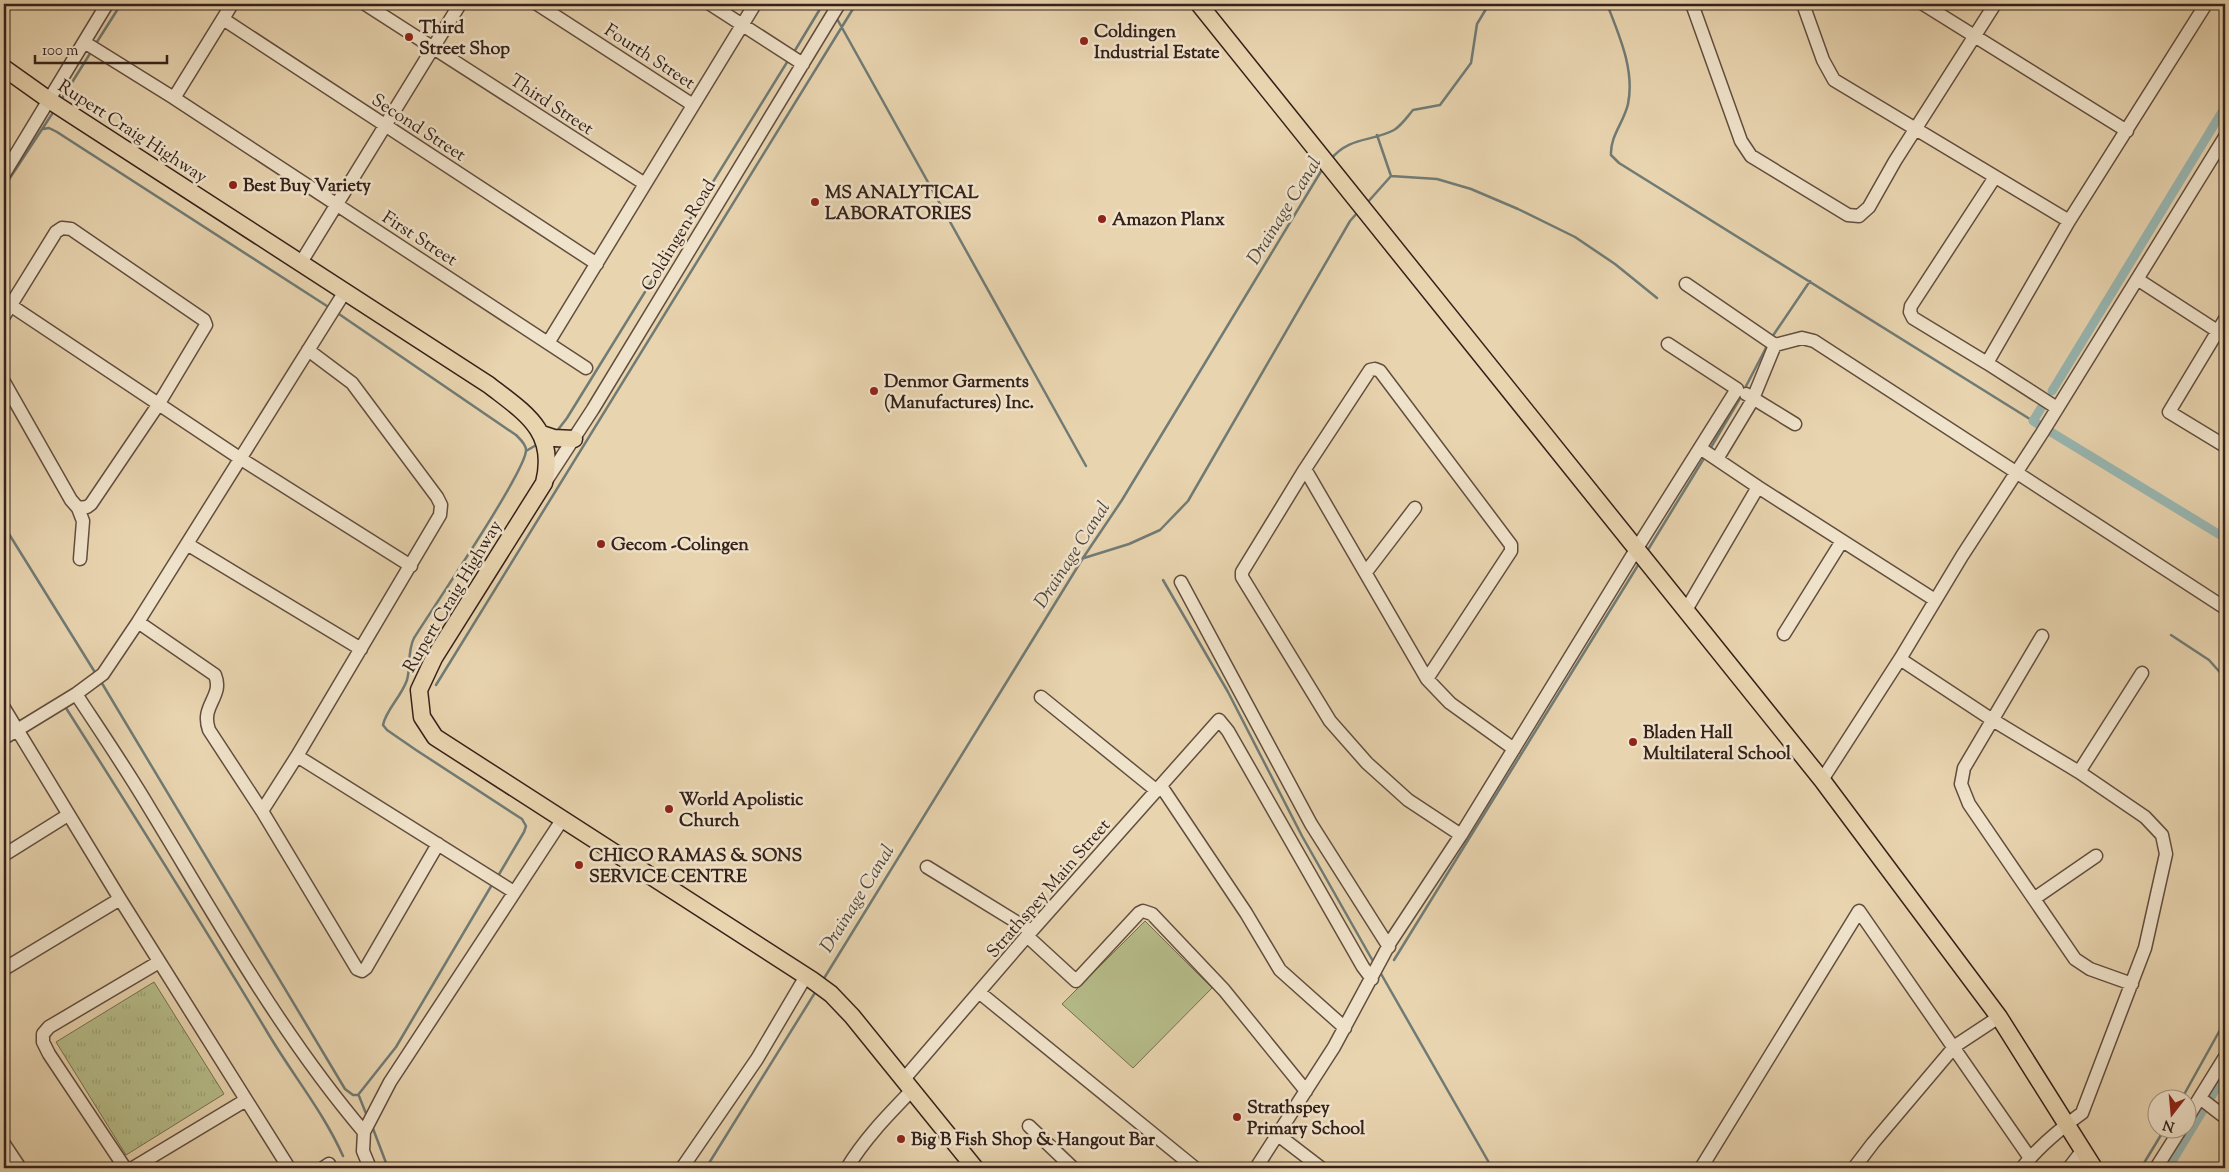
<svg xmlns="http://www.w3.org/2000/svg" width="2229" height="1172" viewBox="0 0 2229 1172" font-family="'Sorts Mill Goudy',serif">
  <style>
    .park { fill: url(#park-tufts); stroke: #766f52 }
    .pitch { fill: #b6bd8a; stroke: #766f52 }
    .lines { fill: none; stroke-linecap: round; stroke-linejoin: round }
    .stream { stroke: #707b75; stroke-width: 2.5 }
    .canal { stroke: #98b7b2; stroke-width: 9 }
    .minor-casing { stroke: #624e3f; stroke-width: 15 }
    .major-casing { stroke: #35211a; stroke-width: 19 }
    .minor { stroke: #f0e3cb; stroke-width: 12 }
    .major { stroke: #e8d4af; stroke-width: 16 }
    .poi-dot { fill: #8f2418; stroke: #f0e3cb; stroke-width: 2 }
    .labels { text-anchor: middle; stroke-width: 5; stroke-linejoin: round; paint-order: stroke }
    .poi-label { font-size: 18px; font-weight: bold; fill: #35211a; stroke: #f0e3cb; text-anchor: start }
    .street-label { font-size: 18px; fill: #35211a; stroke: #f0e3cb }
    .water-label { font-size: 19px; font-style: italic; fill: #4e4640; stroke: #f0e3cb }
  </style>
  <defs>
    <pattern id="park-tufts" width="24" height="20" patternUnits="userSpaceOnUse" patternTransform="scale(1.25)"><rect width="24" height="20" fill="#b6bd8a"/><path d="M3 7l-1-3M5 7V3M7 7l1-3M15 17l-1-3M17 17v-4M19 17l1-3" fill="none" stroke="#9da276"/></pattern>
  </defs>
  <rect width="100%" height="100%" fill="#e8d4af"/>
  <filter id="stains"><feTurbulence type="fractalNoise" baseFrequency=".004" numOctaves="4"/><feColorMatrix values="0 0 0 0 .2 0 0 0 0 .09 0 0 0 0 .02 0 0 0 .5 -.17"/></filter>
  <radialGradient id="worn" r=".72"><stop offset=".6" stop-color="#630" stop-opacity="0"/><stop offset="1" stop-color="#630" stop-opacity=".3"/></radialGradient>
  <path class="park" d="M154,982l70,112 -98,61 -70,-113z"/>
  <path class="pitch" d="M1145,921l67,67 -79,80 -71,-64z"/>
  <g class="lines">
    <path class="stream" d="M1607,4c12,31 28,66 21,100 -4,18 -18,32 -17,51l8,8 414,258
      M836,17l250,449
      M95,45l26,-41
      M794,52l29,-48
      M61,100l30,-48
      M43,129l6,-1 8,4 273,176
      M1377,135l14,41 46,3 34,10 47,20 57,28 40,27 42,34
      M1330,160c19,-24 42,-18 64,-30 8,-5 13,-13 19,-20l27,-5 31,-42 6,-39 12,-20
      M4,187l50,-76
      M1367,203l24,-27
      M336,312l180,123c4,4 10,9 10,15 1,20 -96,162 -112,188 -7,14 -3,28 -7,42 -6,17 -21,30 -24,45l4,5 29,20 106,69 4,7 -2,6 -26,44
      M1772,337l38,-56
      M1744,390l24,-46
      M557,431l10,-13 222,-359
      M1710,449l32,-54
      M526,451l12,-7
      M4,526l92,148
      M1646,553l60,-98
      M1084,558l45,-14 31,-14 28,-29 162,-280 8,-9
      M1163,580l65,112 74,144 72,127
      M2171,635l38,25 16,18
      M100,680l245,409 8,6h5l38,-48 97,-164
      M436,685l420,-681
      M66,708c68,107 135,214 200,322 25,43 57,81 77,126
      M1394,960l246,-398
      M1380,972l112,196
      M823,980l260,-422 39,-58 201,-332
      M359,1096l8,20
      M2181,1100l44,-79
      M372,1126l16,42
      M706,1168l110,-177
      M2141,1168l23,-38"/>
    <path class="canal" d="M2052,391l173,-284
      M2043,405l-10,16 192,117
      M2168,1168l57,-94"/>
    <defs>
      <path id="minor" d="M365,4l280,180
        M537,4l156,101
        M710,4l93,60
        M1692,4l49,137 10,15 97,59 11,1 10,-9 26,-46 100,-157
        M1803,4l20,56 11,20 235,141
        M1923,4l204,127
        M223,19l374,245
        M84,42l90,56 412,270
        M174,98l58,-94
        M4,174l103,-170
        M300,264l160,-260
        M2137,279l88,57
        M1686,284l89,61 27,-7 12,3 411,267
        M4,301l237,158 170,107
        M4,316l52,-84 6,-4 9,1 133,91 2,5 -48,80 -67,99 -4,3 -9,1 -7,-8 -67,-118
        M2225,319l-56,93 56,34
        M548,343l207,-339
        M1987,363l-74,-45 -3,-6 1,-6 84,-129
        M1746,394l49,30
        M2057,408l-70,-45 82,-142 137,-217
        M1700,448l58,39 177,113
        M1717,459l35,-58 23,-56
        M1305,469l122,210 23,24 64,46
        M546,481l47,-72 246,-405
        M78,508l5,13 -3,38
        M187,544l174,105
        M1366,572l49,-64
        M1181,582l130,242 78,123
        M1686,610l72,-123
        M138,622l77,53c9,22 -15,30 -6,55l53,81 95,158 5,2 4,-3 72,-124
        M1784,634l58,-93
        M2042,636l-78,132 -3,16 8,20 106,155 15,10 42,15
        M1900,659l91,60 88,53 66,45 17,18 4,19 -21,94 -63,165c-22,16 -44,34 -60,55
        M1427,679l84,-128v-6l-131,-174 -5,-2 -5,1 -65,99 -63,103v5l88,144 37,42 41,37 53,35
        M76,694c25,38 51,76 74,115 67,110 130,224 214,323
        M1041,697l116,94
        M4,708l116,191 169,269
        M4,738l72,-44 27,-20 35,-52 206,-329
        M297,756l217,136
        M2079,772l63,-99
        M1822,780l78,-121 62,-103 80,-123 183,-296
        M1161,786l85,127 34,57 65,58
        M262,811l35,-55 143,-241 1,-10 -4,-8 -85,-114 -44,-33
        M4,855l64,-40
        M927,867l104,64
        M2035,898l61,-42
        M1027,936l49,45 63,-68 4,-2 9,3 72,76 82,101
        M4,969l116,-70
        M980,993l215,175
        M904,1079l123,-143 192,-216 9,11 135,236 9,12
        M2200,1098l22,17
        M2186,1120l39,-63
        M1029,1126l44,42
        M1278,1135l43,33
        M4,1144l16,24
        M125,1168l-76,-114 -6,-12v-8l6,-7 110,-65
        M133,1168l113,-68
        M323,1168l6,-4
        M370,1168l-7,-17 1,-19 26,-50 172,-262
        M682,1168l75,-109 49,-83
        M847,1168c18,-30 42,-54 66,-79
        M1256,1168l78,-121 57,-106 70,-106 176,-287 100,-159 -69,-45
        M1701,1168l158,-257 171,247
        M1854,1168l19,-25 82,-97 44,-29
        M2069,1168l13,-17
        M2156,1168l24,-38"/>
      <path id="major" d="M1199,4l623,776 177,237 95,151
        M4,68l45,32 440,285c36,28 68,46 55,98l-110,175 -15,32 3,27 13,20 377,243 19,14 21,22 123,152
        M542,434l12,4 20,1"/>
    </defs>
    <use href="#minor" class="minor-casing"/>
    <use href="#major" class="major-casing"/>
    <use href="#minor" class="minor"/>
    <use href="#major" class="major"/>
  </g>
  <g class="poi-dot">
    <circle cx="409" cy="37" r="5"/>
    <circle cx="1084" cy="41" r="5"/>
    <circle cx="233" cy="185" r="5"/>
    <circle cx="815" cy="202" r="5"/>
    <circle cx="1102" cy="219" r="5"/>
    <circle cx="874" cy="391" r="5"/>
    <circle cx="601" cy="544" r="5"/>
    <circle cx="1633" cy="742" r="5"/>
    <circle cx="669" cy="809" r="5"/>
    <circle cx="579" cy="865" r="5"/>
    <circle cx="1237" cy="1117" r="5"/>
    <circle cx="901" cy="1139" r="5"/>
  </g>
  <g class="labels">
    <g class="poi-label">
      <text x="419" y="33">Third<tspan x="419" dy="21">Street Shop</tspan></text>
      <text x="1094" y="37">Coldingen<tspan x="1094" dy="21">Industrial Estate</tspan></text>
      <text x="243" y="191">Best Buy Variety</text>
      <text x="825" y="198">MS ANALYTICAL<tspan x="825" dy="21">LABORATORIES</tspan></text>
      <text x="1112" y="225">Amazon Planx</text>
      <text x="884" y="387">Denmor Garments<tspan x="884" dy="21">(Manufactures) Inc.</tspan></text>
      <text x="611" y="550">Gecom -Colingen</text>
      <text x="1643" y="738">Bladen Hall<tspan x="1643" dy="21">Multilateral School</tspan></text>
      <text x="679" y="805">World Apolistic<tspan x="679" dy="21">Church</tspan></text>
      <text x="589" y="861">CHICO RAMAS &amp; SONS<tspan x="589" dy="21">SERVICE CENTRE</tspan></text>
      <text x="1247" y="1113">Strathspey<tspan x="1247" dy="21">Primary School</tspan></text>
      <text x="911" y="1145">Big B Fish Shop &amp; Hangout Bar</text>
    </g>
    <g class="street-label">
      <text transform="translate(650 56) rotate(33)" y="6">Fourth Street</text>
      <text transform="translate(552 104) rotate(33)" y="6">Third Street</text>
      <text transform="translate(419 127) rotate(33)" y="6">Second Street</text>
      <text transform="translate(133 131) rotate(33)" y="6">Rupert Craig Highway</text>
      <text transform="translate(678 235) rotate(-59)" y="6">Coldingen Road</text>
      <text transform="translate(420 238) rotate(33)" y="6">First Street</text>
      <text transform="translate(452 596) rotate(-59)" y="6">Rupert Craig Highway</text>
      <text transform="translate(1048 888) rotate(-49)" y="6">Strathspey Main Street</text>
    </g>
    <g class="water-label">
      <text transform="translate(1283 210) rotate(-58)" y="7">Drainage Canal</text>
      <text transform="translate(1071 554) rotate(-57)" y="7">Drainage Canal</text>
      <text transform="translate(856 898) rotate(-58)" y="7">Drainage Canal</text>
    </g>
  </g>
  <rect width="2229" height="1172" fill="none" stroke="#e8d4af" stroke-width="20"/>
  <rect x="5" y="5" width="2219" height="1162" fill="none" stroke="#35211a" stroke-width="2.5"/>
  <rect x="10" y="10" width="2209" height="1152" fill="none" stroke="#35211a"/>
  <g transform="translate(2172 1114) rotate(196)"><circle r="24" fill="#f0e3cb" stroke="#a59584"/>
  <path d="M0-4L9 19L0 12L-9 19Z" fill="#8f2418"/>
  <text y="-8" font-size="14" font-weight="bold" text-anchor="middle" fill="#35211a">N</text>
  </g>
  <path d="M35 55v8h132v-8" fill="none" stroke="#35211a" stroke-width="2.5"/>
  <text x="42" y="55" font-size="15" fill="#35211a" stroke="#f0e3cb" stroke-width="4" paint-order="stroke">100 m</text>
  <rect width="100%" height="100%" filter="url(#stains)"/>
  <rect width="100%" height="100%" fill="url(#worn)"/>
</svg>
